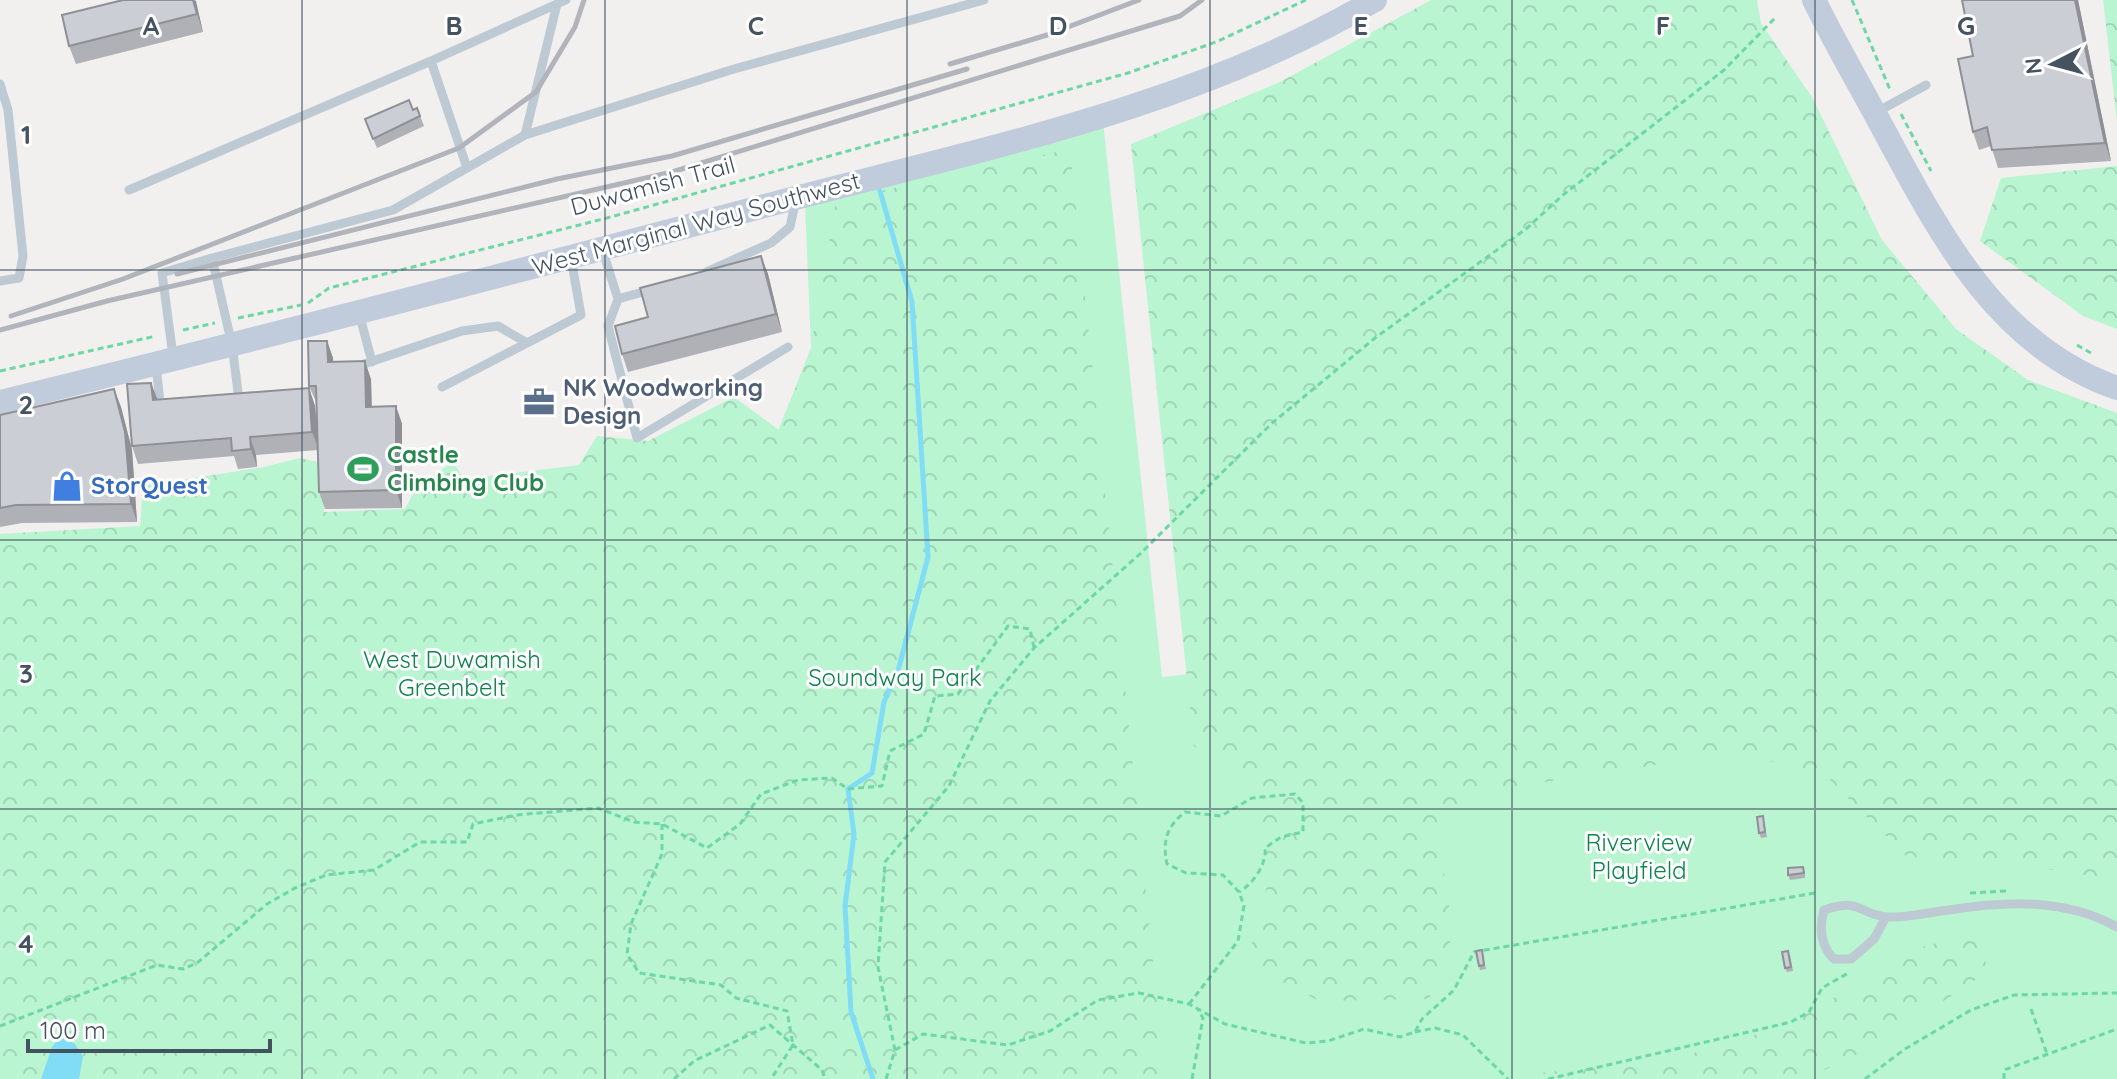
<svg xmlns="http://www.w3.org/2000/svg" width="2117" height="1079" viewBox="0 0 2117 1079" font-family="Quicksand,sans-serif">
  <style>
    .green { fill: #b9f5d1 }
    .forest { fill: url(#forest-crowns) }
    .water { fill: #81dcf6 }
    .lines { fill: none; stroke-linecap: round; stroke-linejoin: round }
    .stream { stroke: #81dcf6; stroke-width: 5 }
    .path { stroke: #6dd7a5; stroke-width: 3; stroke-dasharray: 6 4; stroke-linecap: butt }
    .service { stroke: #becad3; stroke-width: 9 }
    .secondary { stroke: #c0ccdb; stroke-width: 24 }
    .rail { stroke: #b1b4bb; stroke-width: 5 }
    .wall { fill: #afb1b7 }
    .shaded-wall { fill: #8e9095 }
    .building { fill: #cbced5; stroke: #8e9095; stroke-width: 2 }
    .grid { fill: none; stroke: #45525f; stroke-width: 2; stroke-opacity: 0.55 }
    .labels { text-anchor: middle; stroke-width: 6; stroke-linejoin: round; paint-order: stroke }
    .street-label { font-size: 24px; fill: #45525f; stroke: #fff }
    .service-label { font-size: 24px; font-weight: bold; fill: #4e5e75; stroke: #fff; text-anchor: start }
    .leisure-label { font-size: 24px; font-weight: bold; fill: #27864d; stroke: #fff; text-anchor: start }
    .shop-label { font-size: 24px; font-weight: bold; fill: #366cbe; stroke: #fff; text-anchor: start }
    .park-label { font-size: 24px; fill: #0c844b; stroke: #fff }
    .grid-label { font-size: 26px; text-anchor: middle; font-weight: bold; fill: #45525f; stroke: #fff; stroke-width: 6; stroke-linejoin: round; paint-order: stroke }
  </style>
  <defs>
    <pattern id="forest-crowns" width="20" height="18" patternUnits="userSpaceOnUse" patternTransform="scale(2)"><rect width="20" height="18" fill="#b9f5d1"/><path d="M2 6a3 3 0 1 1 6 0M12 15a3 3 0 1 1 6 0" fill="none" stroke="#a0d4b6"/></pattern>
  </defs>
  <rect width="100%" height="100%" fill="#f2efef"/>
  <path class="green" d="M1103,121l59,556 393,-40 562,100v342h-2117l143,-527 172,-91 9,79 454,-109 33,-83 -6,-146z"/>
  <path class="forest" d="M1431,0h326l4,23 51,74 70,143 74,89 72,51 89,33v461l-18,3 -97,-15 -95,-5 -83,-83 -90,-21 -256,39 -40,38 15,105 -24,64 -110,2 -72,-38 22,-85 -13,-90 -62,-42 -63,-602 147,-61z
    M2103,0h14v121z
    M1070,149l95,930h-1165v-545l140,-8 3,-40 121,-19 36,-9 21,5 3,49 81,-3 12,-23 36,-24 11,17 115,-14 18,-29 51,5 86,-44 45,33 32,-82 25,-147z
    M2117,166v163l-34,-13 -103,-75 21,-63z
    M1973,933l16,38 -109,72 -74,36h-286l2,-4 155,-17 110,-33 135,-78z"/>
  <path class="water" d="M61,1036l14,8 8,12 -4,23h-38l11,-32z"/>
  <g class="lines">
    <path class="stream" d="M873,1079l-22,-67 -6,-106 9,-72 -6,-45 24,-16 12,-71 14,-31 30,-114 -16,-255 -32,-111"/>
    <path class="path" d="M1852,0l39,92
      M1901,114l30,57
      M308,303l21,-15 278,-70 521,-145 88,-31 90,-42
      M238,318l63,-13
      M183,330l32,-7
      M2077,345l14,8
      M0,371l156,-35
      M662,824v30l-31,70 -4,30 12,19 82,12 15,13 51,13 6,34 -22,34
      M1970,893l36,-2
      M1189,1004l49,-63 6,-35 -5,-14 -16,-17 -37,-2 -19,-9c-5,-23 0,-38 18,-52l36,4 31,-18 43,-4 8,9v29l-22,5 -16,11c2,16 -12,36 -26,44
      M2031,1009l16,45
      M0,1026l157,-61 26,4 14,-6 70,-59 28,-16 31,-13 48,-5 46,-28h47l6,-18 43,-9 82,-7 36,14 28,2 45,24 33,-24 21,-30 37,-14 34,-2 16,11 34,-3 8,-35 34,-17 11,-38 23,-2 50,-68 22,3 4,19
      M1415,1032l20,-4 28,7 45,44
      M895,1050l28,-16 85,11 42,-14 48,-31 41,-7 50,11 36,20 81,19 22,-2 36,-12 36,8 15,-5 7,-13 32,-29 20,-38 341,-59
      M674,1079l20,-18 76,-36 52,45 3,9
      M886,1079l9,-29 -17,-83 7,-105 64,-76 41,-85 44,-53 107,-95 130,-129 104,-86 151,-109 37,-34 161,-125 51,-52
      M1192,1079l11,-61 -5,-8
      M1548,1079l243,-57 18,-10 13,-24 28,-16
      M1865,1079l40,-30 66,-39 43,-15 103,-2
      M2004,1079v-9l113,-41"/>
    <path class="service" d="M566,0l-9,4 -32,131 209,-66 250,-69
      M431,61l126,-57
      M0,84l8,26 15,146 -4,22 -19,3
      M1875,113l51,-28
      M129,190l302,-129 36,107
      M603,252l15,47 -10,27 29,112 151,-91
      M706,272l65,-29 19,-16 6,-28
      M618,299l32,-9
      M359,313l13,49
      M173,356l-11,-83 50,-15
      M156,366l4,36
      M355,367l107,-36 36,-5 29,17
      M442,387l139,-72 -10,-57
      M238,392l-6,-47 -20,-87 181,-48 132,-75
      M1886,917l-12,22 -23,20h-17c-14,-14 -15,-31 -10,-49 40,-13 33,5 64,7 20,1 42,-5 61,-7 57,-9 116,-12 168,17"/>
    <path class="secondary" d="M1814,0c22,45 48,89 72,134 56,104 113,213 231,254
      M0,402c260,-63 518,-131 776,-199 202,-53 418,-96 599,-203"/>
    <path class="rail" d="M950,64l97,-29 92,-35
      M177,274l380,-95 115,-23 295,-87
      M11,316l112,-37 336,-131 77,-56 39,-65 9,-27
      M0,330l107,-29 565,-129 508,-156 22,-16"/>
  </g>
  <path class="wall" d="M123,0h72l8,32 -127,32 -7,-18z
    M1962,0h116l33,161 -113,7 -7,-22 -12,4 -6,-18v-76z
    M417,108l7,18 -47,22 -12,-29z
    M761,256l7,18 14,58 -154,40 -6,-18 26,-37z
    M327,341l6,17v4l38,17 1,28 24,-1 6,18v84l-77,1 -6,-17 -1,-42 -62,5 1,12 -19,2 -4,-13 -96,8 -6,-18 19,-63 7,17 151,-12 6,18 2,25v-27l-8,-18z
    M114,389l7,18 11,43 5,72 -115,1 -22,4v-112z
    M1763,816l4,21 -6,1 -2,-5z
    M1805,871v7l-15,2 -2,-5z
    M1482,950l4,19 -6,1 -1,-4z
    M1790,955l3,16 -6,1 -2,-4z"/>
  <path class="shaded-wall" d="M193,0l3,1 7,31 -6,-18z
    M2075,0h3l33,161 -6,-18z
    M761,256l7,18 14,58 -6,-18z
    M327,341l6,17 1,22 -6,-18z
    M365,361l6,18 1,46 -6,-18z
    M151,383l7,18 -5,-1z
    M309,388l6,18 4,44 -7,-18z
    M114,389l7,18 11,43 5,72 -6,-18z
    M396,406l6,18v84l-6,-18z
    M250,437l6,18 1,12 -6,-18z"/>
  <path class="building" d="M123,0h70l4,14 -128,32 -7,-31z
    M1962,0h113l30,143 -113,7 -5,-23 -14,5 -15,-73 15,-3z
    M409,100l4,10 4,-2 3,8 -47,23 -8,-20z
    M761,256l15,58 -154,40 -7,-28 33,-9 -8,-29z
    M308,341h19l1,21 37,-1 1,46 30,-1v84l-77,2 -3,-106h-7z
    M151,383l2,17 156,-12 3,44 -62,5 1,12 -19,2 -1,-13 -99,8 -5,-62z
    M114,389l11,43 6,72 -115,1 -16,3v-93z
    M1763,816l2,16 -6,1 -2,-16z
    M1803,867l1,6 -16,2v-7z
    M1482,950l2,15 -5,1 -3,-15z
    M1788,951l3,16 -6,1 -3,-16z"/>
  <path class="grid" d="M302,0v1079M605,0v1079M907,0v1079M1210,0v1079M1512,0v1079M1815,0v1079M0,270h2117M0,540h2117M0,809h2117"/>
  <defs>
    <symbol id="office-bare" viewBox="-9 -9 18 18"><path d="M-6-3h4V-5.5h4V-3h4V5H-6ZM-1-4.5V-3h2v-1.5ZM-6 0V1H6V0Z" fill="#5c6f8a" stroke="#fff" stroke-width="2.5" paint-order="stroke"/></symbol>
    <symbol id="stadium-bare" viewBox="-9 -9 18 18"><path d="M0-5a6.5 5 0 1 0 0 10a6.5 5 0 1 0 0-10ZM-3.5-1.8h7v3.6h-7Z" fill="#2e9e5b" stroke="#fff" stroke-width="2.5" paint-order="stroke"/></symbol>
    <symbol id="shop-bare" viewBox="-9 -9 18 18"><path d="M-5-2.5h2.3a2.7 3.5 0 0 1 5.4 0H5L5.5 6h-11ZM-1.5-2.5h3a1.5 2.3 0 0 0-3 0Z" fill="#3f7fe0" stroke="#fff" stroke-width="2.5" paint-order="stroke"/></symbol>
  </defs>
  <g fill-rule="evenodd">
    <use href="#office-bare" x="517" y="380" width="44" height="44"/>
    <use href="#stadium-bare" x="341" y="447" width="44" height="44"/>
    <use href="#shop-bare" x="45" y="464" width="44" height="44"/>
  </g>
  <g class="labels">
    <g class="street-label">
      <text transform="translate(653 186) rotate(-15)" y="8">Duwamish Trail</text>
      <text transform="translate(696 224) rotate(-15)" y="8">West Marginal Way Southwest</text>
    </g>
    <g class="service-label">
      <text x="563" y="396">NK Woodworking<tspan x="563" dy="28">Design</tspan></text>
    </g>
    <g class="leisure-label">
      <text x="387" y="463">Castle<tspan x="387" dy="28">Climbing Club</tspan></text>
    </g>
    <g class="shop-label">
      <text x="91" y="494">StorQuest</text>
    </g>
    <g class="park-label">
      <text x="452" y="668">West Duwamish<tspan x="452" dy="28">Greenbelt</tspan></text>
      <text x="895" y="686">Soundway Park</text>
      <text x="1639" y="851">Riverview<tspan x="1639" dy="28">Playfield</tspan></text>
    </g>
  </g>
  <g class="grid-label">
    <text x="151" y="35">A</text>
    <text x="454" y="35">B</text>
    <text x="756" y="35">C</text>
    <text x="1058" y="35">D</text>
    <text x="1361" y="35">E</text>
    <text x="1663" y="35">F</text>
    <text x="1966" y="35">G</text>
    <text x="26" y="144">1</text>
    <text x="26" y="414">2</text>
    <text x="26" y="683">3</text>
    <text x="26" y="953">4</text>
  </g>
  <g transform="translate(2053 64) rotate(264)" stroke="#ffffff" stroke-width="6" paint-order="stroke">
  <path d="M0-6L14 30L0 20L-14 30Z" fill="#45525f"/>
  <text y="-12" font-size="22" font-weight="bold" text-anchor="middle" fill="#45525f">N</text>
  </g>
  <path d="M28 1039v12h242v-12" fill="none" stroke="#45525f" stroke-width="4"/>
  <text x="40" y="1039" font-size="24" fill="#45525f" stroke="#ffffff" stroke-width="6" paint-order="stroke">100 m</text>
</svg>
